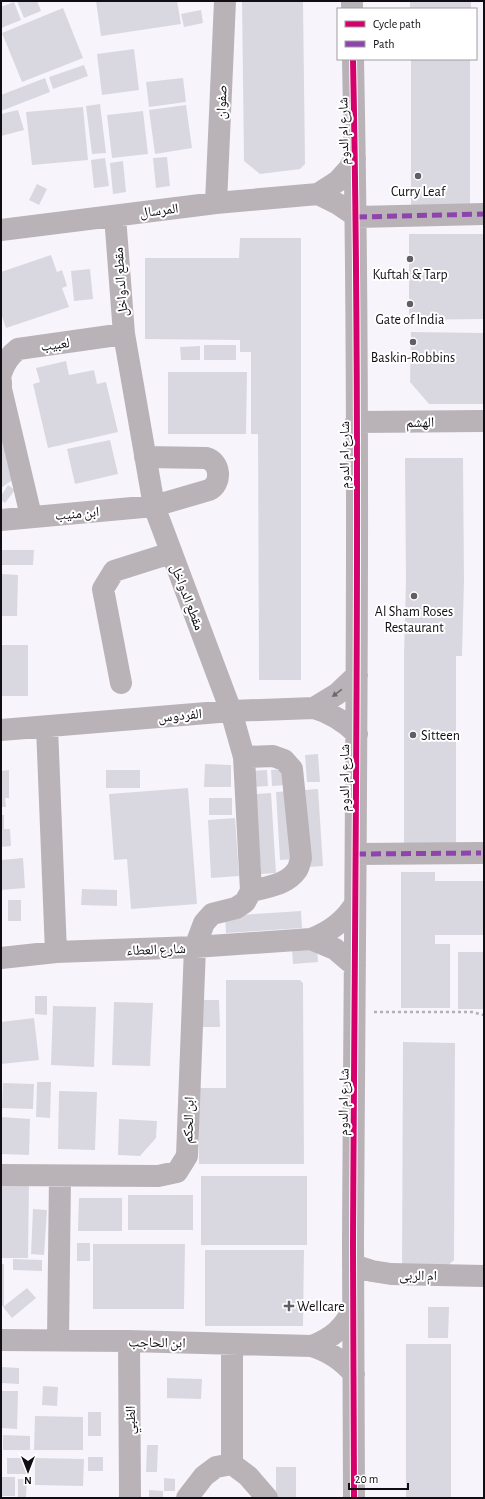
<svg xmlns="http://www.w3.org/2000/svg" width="485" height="1499" viewBox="0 0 485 1499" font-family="'Alegreya Sans','Noto Naskh Arabic',sans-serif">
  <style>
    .building { fill: #d9d8e0 }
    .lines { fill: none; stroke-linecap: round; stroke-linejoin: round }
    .path { stroke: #b4b1b5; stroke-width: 2.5; stroke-dasharray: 3 3; stroke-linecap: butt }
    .minor { stroke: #b9b3b8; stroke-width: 22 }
    .quiet { stroke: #8e44ad; stroke-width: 5; stroke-dasharray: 10 5; stroke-linecap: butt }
    .cycleway-casing { stroke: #fff; stroke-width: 8 }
    .cycleway { stroke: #d6006c; stroke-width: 6 }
    .oneway { fill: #6d686e }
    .poi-dot { fill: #625e65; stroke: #fff; stroke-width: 1.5 }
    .labels { text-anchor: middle; stroke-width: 4; stroke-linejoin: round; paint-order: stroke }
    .street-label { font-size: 14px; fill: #110d14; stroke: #fff }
    .poi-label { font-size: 14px; fill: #110d14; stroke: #fff }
  </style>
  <rect width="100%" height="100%" fill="#f8f4fb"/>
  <path class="building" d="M17,1h20l4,10 -17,7z
    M96,1h81l4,23 -80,12z
    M242,1h61l2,163 -5,5 -40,5 -16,-13z
    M410,1h61v8h-61z
    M14,2l7,18 -20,8v-21z
    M63,8l20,50 -61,24 -20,-49z
    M201,10l2,13 -19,4 -3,-13z
    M134,49l5,41 -37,5 -5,-41z
    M411,59h59v150h-59z
    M84,65l4,11 -35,13 -4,-12z
    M45,78l5,14 -49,19v-16z
    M183,78l3,24 -37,5 -3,-25z
    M100,104l6,49 -14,1 -6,-48z
    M186,105l6,43 -37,6 -6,-44z
    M83,107l5,53 -56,5 -6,-53z
    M18,110l6,20 -23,6v-22z
    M143,111l5,43 -36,4 -5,-43z
    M167,157l3,29 -14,2 -3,-30z
    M105,158l4,28 -15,2 -3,-28z
    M123,161l3,31 -13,2 -3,-31z
    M37,184l10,5 -8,16 -10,-5z
    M409,234h75v85l-75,1z
    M240,238h61v442h-42l-1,-246h-7v-82h-11v-12l-95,-1v-81h94z
    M51,255l6,17 5,-2 5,16 -5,2 7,19 -63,21 -5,-14v-42z
    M90,269l3,30 -19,2 -3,-30z
    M411,332l73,1v71h-55l-19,-22z
    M204,345h32v15h-32z
    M200,346v14h-19l-1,-13z
    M66,361l3,14 25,-5 3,14 9,-2 12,50 -70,16 -15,-64 7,-2 -4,-14z
    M168,372h79l-1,62h-78z
    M1,433l13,46 -13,9z
    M110,440l8,34 -43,10 -8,-35z
    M405,458h58l1,122 -2,76h-6v195h-52v-195l2,-76z
    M8,485l7,5 -10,13 -4,-3v-4z
    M1,550h33l-1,15h-32z
    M1,574l17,1 -1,41h-16z
    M1,645h27v51h-27z
    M318,754l2,28h-13l-2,-27z
    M205,764l26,1v22h-27z
    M286,769l1,16 -15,1 -1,-16z
    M9,770v28h-4l1,9h-5v-36z
    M106,770h34v18h-34z
    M267,770l1,16 -14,1 -2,-16z
    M188,788l9,116 -66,5 -4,-50 -13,1 -5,-66z
    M318,789l5,77 -14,1 -4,-77z
    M291,791l4,68 -15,1 -4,-68z
    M271,793l5,80 -15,1 -5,-80z
    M209,798h23v17h-23z
    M1,815h3v14h6l1,17 -10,1z
    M235,818l4,58 -28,2 -3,-58z
    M23,858l2,30 -24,2v-30z
    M401,872h34v9h49v54h-49v9h15v64h-49z
    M82,889l35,1v16l-36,-1z
    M8,900h13v21h-13z
    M301,911l1,17 -76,5 -1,-17z
    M317,948l1,14 -25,2 -1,-15z
    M458,952h26v57h-26z
    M226,980h74l3,3 1,181h-105v-76h27z
    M35,996h12v19l-12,-1z
    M202,1000h17l1,27h-18z
    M114,1002l39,1 -3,63 -38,-1z
    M53,1006l43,1 -2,60 -43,-2z
    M34,1018l5,42 -38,4v-42z
    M403,1042l52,1 -1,217 -12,11h-40z
    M37,1082h14l-1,36 -14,-1z
    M3,1083l31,1 -1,25 -31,-1z
    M59,1091l38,1 -2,58 -37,-1z
    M1,1117l29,2 -1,36 -28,-1z
    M119,1119l38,2 -1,17 -16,18 -22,-1z
    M201,1176h106v69h-106z
    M1,1183l28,1 -1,74h-27z
    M128,1195h65v35h-65z
    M79,1198h43v33h-44z
    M33,1209l14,1 -3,45 -13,-1z
    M77,1243h13v18h-13z
    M93,1244h92l-1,65h-91z
    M205,1250h99l-1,76h-98z
    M13,1259l29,1v11l-29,-1z
    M1,1264h3v42h-3z
    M27,1288l9,10 -24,20 -9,-11z
    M428,1307h21l-1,31h-20z
    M406,1344h45v154h-45z
    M1,1367l18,1v16l-18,-1z
    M167,1378l35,1 -1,20 -34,-1z
    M43,1386l15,1 -1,19 -15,-1z
    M1,1391h17l-1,38 -16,-1z
    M88,1412h13v24h-13z
    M35,1416l48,1v33h-49z
    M3,1435l27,1v14h-27z
    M147,1445h11l-1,27h-11z
    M88,1457h15v14h-15z
    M7,1458h20v16h-20z
    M35,1458l49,1 -1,27 -48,-1z
    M276,1467h20v31h-20z
    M1,1477h14v19h-14z
    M164,1478l11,1v12h-11z
    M18,1479h9l-1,18h-8z
    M149,1490l14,1v7h-14z"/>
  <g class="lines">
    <path class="path" d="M374,1012h98l12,3"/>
    <path class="minor" d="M352,1v8
      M353,59c8,395 2,791 0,1186 0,84 1,169 1,253
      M318,194l20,10 19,13 127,-3
      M216,203l9,-202
      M1,230l215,-27 102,-9 20,-13 10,-11 7,-11
      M1,374c3,-11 8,-18 17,-25l106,-15
      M1,382v7l30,127
      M356,422l128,-1
      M1,520l153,-14 55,-16c13,-6 12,-28 -3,-32l-61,-1
      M121,683l-18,-94 11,-18 57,-18
      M314,708l23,-14 20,-19
      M47,727l9,225
      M1,730l230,-19 83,-3c17,5 30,13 43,26
      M244,757l29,-1 11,4 8,9 9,89c-1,4 -2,9 -4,12 -10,15 -30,17 -46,21
      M356,854l125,-1
      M311,939l24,10 20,17
      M1,958l55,-6 139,-5 116,-8c19,-7 33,-17 44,-35
      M1,1175l157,1 19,-4 10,-16 8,-209 9,-24 8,-9 24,-6 9,-6 6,-11 -7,-134 -13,-46 -77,-205 -30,-172 -9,-118
      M353,1265l19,6 19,3 93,2
      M1,1340l128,1 183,5c18,6 30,14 42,28
      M58,1340l2,-164
      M129,1341l1,157
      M312,1346c20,-8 32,-18 41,-37
      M232,1464v-120
      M187,1498l17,-22 12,-9 16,-3 16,12 19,22"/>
    <path class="quiet" d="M357,217l127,-3
      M356,854l125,-1"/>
    <defs>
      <path id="cycleway" d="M353,59c8,395 2,791 0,1186 0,84 1,169 1,253"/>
    </defs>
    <use href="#cycleway" class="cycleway-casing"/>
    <use href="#cycleway" class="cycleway"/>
  </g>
  <defs><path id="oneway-solid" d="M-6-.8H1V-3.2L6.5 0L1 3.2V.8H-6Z"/></defs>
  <use class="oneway" href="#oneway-solid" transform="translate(337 693) rotate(143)"/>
  <g class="poi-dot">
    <circle cx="418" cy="176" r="4"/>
    <circle cx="410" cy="259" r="4"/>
    <circle cx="410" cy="304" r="4"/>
    <circle cx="413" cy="342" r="4"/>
    <circle cx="414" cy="596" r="4"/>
    <circle cx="413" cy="735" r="4"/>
    <path d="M287 1300h4v4h4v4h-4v4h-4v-4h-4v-4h4z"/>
  </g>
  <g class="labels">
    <g class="street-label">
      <text transform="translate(221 102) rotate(-88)" y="5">صفوان</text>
      <text transform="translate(343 131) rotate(-91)" y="5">شارع ام الدوم</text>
      <text transform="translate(159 210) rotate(-7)" y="5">المرسال</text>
      <text transform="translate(120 282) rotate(-94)" y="5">مقطع الدواخل</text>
      <text transform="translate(55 344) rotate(-8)" y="5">لعبيب</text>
      <text transform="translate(420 422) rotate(-1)" y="5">الهشم</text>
      <text transform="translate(344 455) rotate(-90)" y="5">شارع ام الدوم</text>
      <text transform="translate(77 513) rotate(-5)" y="5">ابن منيب</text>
      <text transform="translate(188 597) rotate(69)" y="5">مقطع الدواخل</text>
      <text transform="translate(180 715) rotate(-5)" y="5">الفردوس</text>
      <text transform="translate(344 778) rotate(-90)" y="5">شارع ام الدوم</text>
      <text transform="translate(156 949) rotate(-2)" y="5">شارع العطاء</text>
      <text transform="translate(343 1102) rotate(-89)" y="5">شارع ام الدوم</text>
      <text transform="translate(188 1120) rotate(-88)" y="5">ابن الحكم</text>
      <text transform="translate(418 1275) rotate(1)" y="5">ام الربى</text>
      <text transform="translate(157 1342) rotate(1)" y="5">ابن الحاجب</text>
      <text transform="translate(130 1420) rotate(-90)" y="5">الظبي</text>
    </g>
    <g class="poi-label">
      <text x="418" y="196">Curry Leaf</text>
      <text x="410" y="279">Kuftah &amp; Tarp</text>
      <text x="410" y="324">Gate of India</text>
      <text x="413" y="362">Baskin-Robbins</text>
      <text x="414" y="616">Al Sham Roses<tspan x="414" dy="16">Restaurant</tspan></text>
      <text x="421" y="740" text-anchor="start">Sitteen</text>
      <text x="297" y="1311" text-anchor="start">Wellcare</text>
    </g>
  </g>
  <rect width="485" height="1499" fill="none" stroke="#110d14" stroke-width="4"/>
  <rect x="337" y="8" width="140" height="52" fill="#ffffff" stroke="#a09ea1"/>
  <rect x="345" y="21" width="20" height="6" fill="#d6006c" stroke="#a09ea1"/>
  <text x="373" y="28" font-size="12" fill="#110d14">Cycle path</text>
  <rect x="345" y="41" width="20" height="6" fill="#8e44ad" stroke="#a09ea1"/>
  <text x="373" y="48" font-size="12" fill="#110d14">Path</text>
  <g transform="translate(28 1471) rotate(180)" stroke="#ffffff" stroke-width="3" paint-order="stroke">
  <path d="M0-3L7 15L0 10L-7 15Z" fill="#110d14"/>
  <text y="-6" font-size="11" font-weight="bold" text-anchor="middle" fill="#110d14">N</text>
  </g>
  <path d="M349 1483v6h59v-6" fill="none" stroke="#110d14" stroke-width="2"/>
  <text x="355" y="1483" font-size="12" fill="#110d14" stroke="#ffffff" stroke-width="3" paint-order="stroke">20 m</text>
</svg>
